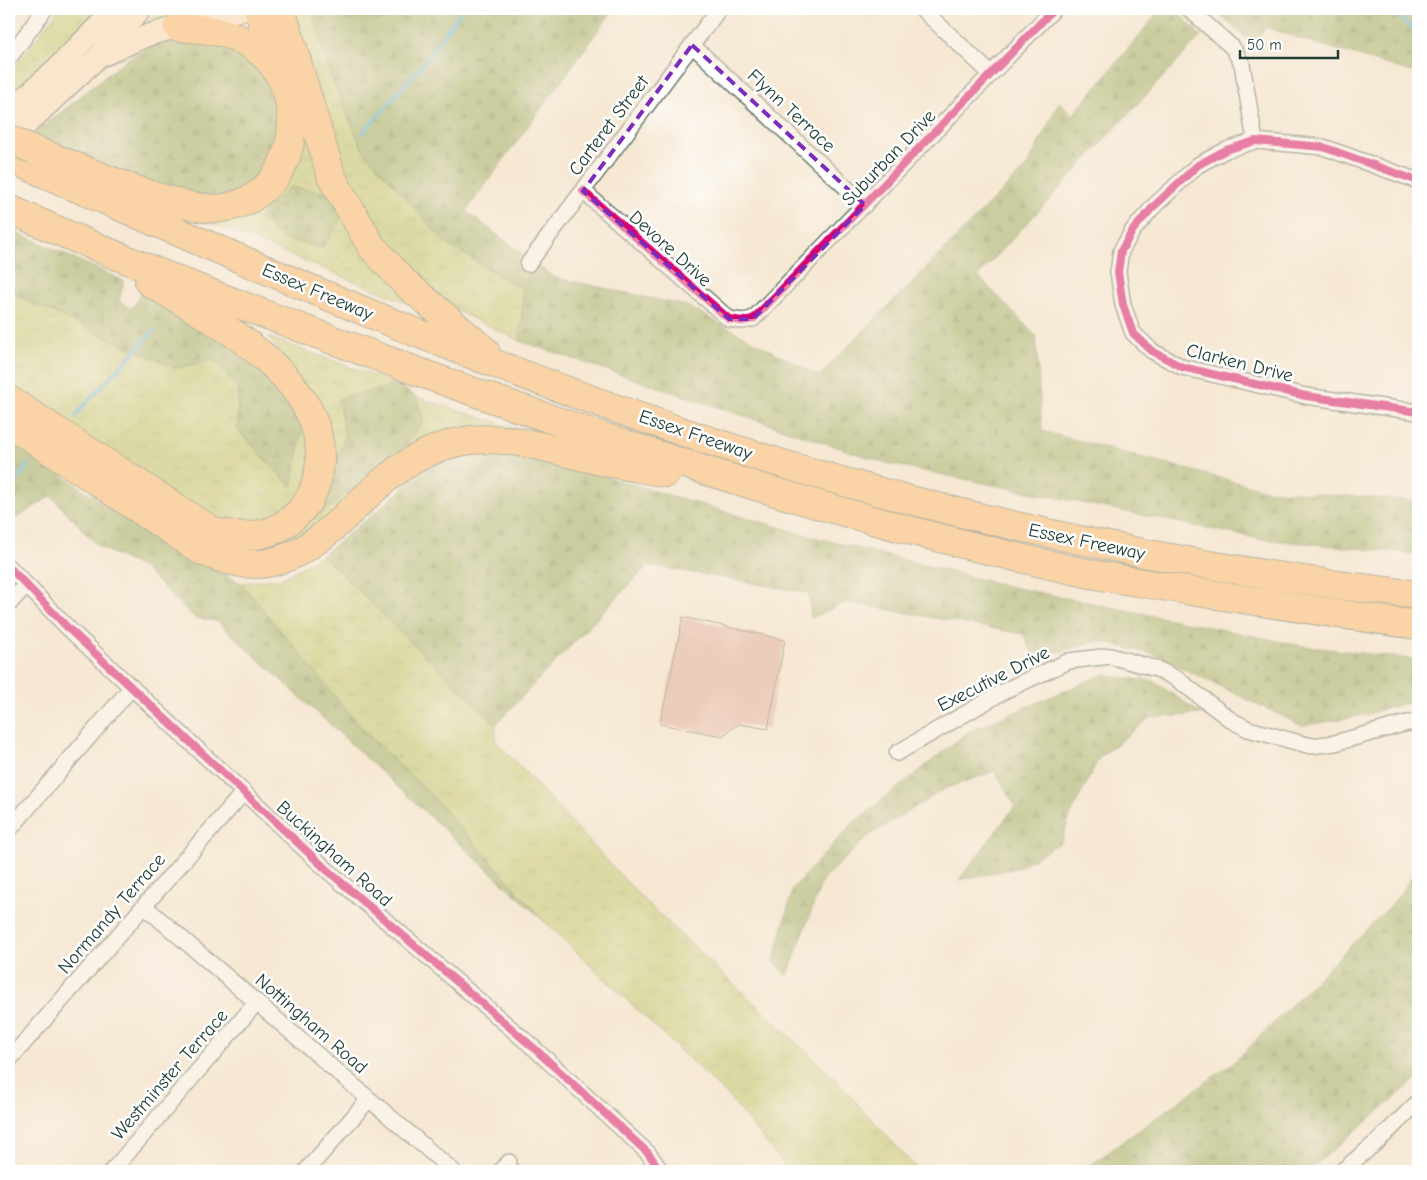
<svg xmlns="http://www.w3.org/2000/svg" width="1427" height="1180" viewBox="0 0 1427 1180" font-family="'Comic Neue',sans-serif">
  <style>
    .grass { fill: url(#grass-tufts); stroke: #6e8350 }
    .forest { fill: url(#forest-firs); stroke: #5a754a }
    .lines { fill: none; stroke-linecap: round; stroke-linejoin: round }
    .stream { stroke: #47afc6; stroke-width: 4 }
    .building { fill: #e1ab9e }
    .street-casing { stroke: #6a796c; stroke-width: 18 }
    .secondary-casing { stroke: #6a796c; stroke-width: 24 }
    .highway-casing { stroke: #6a796c; stroke-width: 30 }
    .street { stroke: #fff; stroke-width: 15 }
    .secondary { stroke: #ffe4c6; stroke-width: 21 }
    .highway { stroke: #febc70; stroke-width: 28 }
    .highway-bridge-casing { stroke: #6a796c; stroke-width: 30; stroke-linecap: butt }
    .highway-bridge { stroke: #febc70; stroke-width: 28 }
    .cycleway-casing { stroke: #fff; stroke-width: 11 }
    .cycleway { stroke: #d6006c; stroke-width: 8 }
    .marked { fill: none; stroke: #7b2cbf; stroke-width: 4; stroke-dasharray: 10 6; stroke-linejoin: round }
    .labels { text-anchor: middle; stroke-width: 5; stroke-linejoin: round; paint-order: stroke }
    .street-label { font-size: 19px; fill: #1f3d34; stroke: #fff }
  </style>
  <defs>
    <pattern id="grass-tufts" width="24" height="20" patternUnits="userSpaceOnUse" patternTransform="scale(1.25)"><rect width="24" height="20" fill="#bdc96b"/><path d="M3 7l-1-3M5 7V3M7 7l1-3M15 17l-1-3M17 17v-4M19 17l1-3" fill="none" stroke="#99a459"/></pattern>
    <pattern id="forest-firs" width="22" height="20" patternUnits="userSpaceOnUse" patternTransform="scale(1.25)"><rect width="22" height="20" fill="#96ad5f"/><path d="M5 1l3.5 6h-7zM16 11l3.5 6h-7z" fill="#7a8e4f"/></pattern>
  </defs>
  <rect width="100%" height="100%" fill="#fff"/>
  <filter id="ink" filterUnits="userSpaceOnUse"><feTurbulence type="fractalNoise" baseFrequency=".02" numOctaves="2"/><feDisplacementMap in="SourceGraphic" scale="10" xChannelSelector="R" yChannelSelector="G"/><feConvolveMatrix kernelMatrix="1 2 1 2 8 2 1 2 1" color-interpolation-filters="sRGB"/></filter>
  <filter id="wash" filterUnits="userSpaceOnUse"><feTurbulence type="fractalNoise" baseFrequency=".0096" numOctaves="4" result="noise"/><feDisplacementMap in="SourceGraphic" scale="20" xChannelSelector="R" yChannelSelector="G"/><feGaussianBlur stdDeviation="1.12" result="paint"/><feColorMatrix in="noise" values="0 0 0 0 0 0 0 0 0 0 0 0 0 0 0 0 0 1.4 0 .05"/><feComposite in="paint" operator="in"/></filter>
  <g filter="url(#wash)">
    <rect width="100%" height="100%" fill="#f6e8d3"/>
    <path class="grass" d="M59,9h42l-92,85v-20z
      M157,9h64l-78,18z
      M290,9h22l18,65 33,76 84,94 77,46 -4,51 -77,-37 -54,-46 -38,-59z
      M304,120l26,73 -40,-6 -31,31 84,-1 77,87 -12,-1 -207,-84z
      M9,292l166,76 39,-8 24,27v43l54,57 11,-64 12,34 -11,35 -21,23 -48,13 -33,-12 -193,-128z
      M268,337l131,48 -61,14 7,37 -11,35 -23,48 113,-98 -8,-24 104,33 -86,7 -135,103 -31,12 -10,-11 39,-16 22,-119z
      M322,555l174,169v17l144,155 194,182 85,93h-130l-61,-75 -182,-173 -116,-129 -66,-63 -123,-148 42,-5z"/>
    <path class="forest" d="M312,9h302l-148,202 87,66 134,29 132,70 209,-211 31,-63 14,13 88,-106h14l26,27 -223,240 58,60 6,95 224,59 152,11v53l-158,-15 -375,-76 -365,-122 4,-51 -77,-46 -84,-94 -33,-76z
      M1213,9h205v65l-117,-35 -34,-12 -16,16z
      M168,36l49,1 35,19 23,27 8,46 -8,31 -26,27 -34,11 -35,-3 -151,-57 98,-79z
      M290,187l40,6 13,24 -21,31 -39,-9 -24,-21z
      M9,229l115,52 -5,20 12,8 12,-17 90,46 57,54 13,31 -11,64 -54,-57v-43l-24,-27 -39,8 -166,-76z
      M399,385l17,12 8,24 -29,37 -85,63 24,-50 11,-35 -7,-37z
      M9,437l129,91 103,55 123,148 66,63 116,129 -329,-302 -22,-3 -53,-51 -43,-20 -48,-51 -42,27z
      M463,453l53,1 68,16 218,64 205,52 296,60 115,14v44l-8,-2 -46,13 -62,11 -149,-72 -54,-13 -64,17 -12,-24 -176,-32 -36,16 -2,-25 -161,-28 -152,159 -174,-169 65,-52 37,-34z
      M1102,675l51,6 49,33 -52,4 -51,40 -28,56 -10,28 -43,26 -59,12 56,-74 -20,-35 -49,17 -76,47 -47,44 -36,98 -13,-16 19,-73 59,-64 116,-92z
      M1418,868v210l-110,93h-226l152,-109 159,-159z"/>
    <g class="lines">
      <path class="stream" d="M1391,9l27,25
        M363,133l64,-74 35,-50
        M75,416c25,-30 54,-56 79,-86
        M9,490l20,-26"/>
    </g>
    <g id="blocks">
      <path class="building" d="M683,617l102,23 -17,89 -29,-5 -17,12 -62,-12z"/>
    </g>
  </g>
  <g filter="url(#ink)">
    <use href="#blocks" fill-opacity="0" stroke="#6a796c" stroke-width="1"/>
    <g class="lines">
      <defs>
        <path id="street" d="M922,9l69,65
          M1189,9l44,39 9,16 13,77
          M692,45l173,160
          M9,58l36,-49
          M1418,181l-95,-34 -68,-6 -29,9 -28,15 -45,42 -20,23 -12,21 -3,21 5,33 10,28 19,18 30,16 124,29 112,16
          M583,191l146,128 13,2 11,-2 301,-310
          M528,264l191,-255
          M9,567l60,62 258,241 208,179 113,104 13,18
          M9,604l17,-19
          M897,753l111,-64 61,-28 41,-5 47,13 20,10 54,41 17,9 63,17 24,-3 72,-20h11
          M9,830l123,-143
          M144,906l309,265
          M9,1060l235,-268
          M112,1171l145,-169
          M306,1171l63,-72
          M501,1171l8,-9
          M1342,1171l36,-30 40,-39"/>
        <path id="secondary" d="M106,54l42,-19 96,-26
          M9,112l48,-44 58,-59
          M9,141l88,-83 44,-49"/>
        <path id="highway" d="M258,9l20,60
          M281,9l51,169 40,69 31,34 82,70
          M34,150c43,16 147,64 188,58 84,-12 93,-130 22,-167 -20,-11 -44,-12 -66,-14
          M9,158c265,116 532,236 811,317 196,57 396,97 598,120
          M9,209c130,59 265,109 399,159 220,81 444,154 674,204 36,8 73,12 109,19 76,12 151,24 227,34
          M9,400l205,132c37,7 62,6 89,-24 10,-12 16,-30 17,-45 6,-87 -108,-144 -171,-181
          M9,423l193,128c22,9 46,17 70,11 53,-12 87,-67 130,-95 16,-11 34,-19 52,-24 44,-11 88,4 130,14 27,7 55,11 82,16"/>
      </defs>
      <use href="#street" class="street-casing"/>
      <use href="#secondary" class="secondary-casing"/>
      <use href="#highway" class="highway-casing"/>
      <use href="#street" class="street"/>
      <use href="#secondary" class="secondary"/>
      <use href="#highway" class="highway"/>
      <defs>
        <path id="highway-bridge" d="M9,139l25,11"/>
      </defs>
      <use href="#highway-bridge" class="highway-bridge-casing"/>
      <use href="#highway-bridge" class="highway-bridge"/>
      <defs>
        <path id="cycleway" d="M1418,181l-95,-34 -68,-6 -29,9 -28,15 -45,42 -20,23 -12,21 -3,21 5,33 10,28 19,18 30,16 124,29 112,16
          M583,191l146,128 13,2 11,-2 301,-310
          M9,567l60,62 258,241 208,179 113,104 13,18"/>
      </defs>
      <use href="#cycleway" class="cycleway-casing"/>
      <use href="#cycleway" class="cycleway"/>
    </g>
  </g>
  <path d="M0 0H1427V1180H0ZM692,45l173,160 -112,114h-24l-146,-128z" fill="#f6e8d3" fill-opacity=".55" fill-rule="evenodd"/>
  <path class="marked" d="M692,45l173,160 -112,114h-24l-146,-128z"/>
  <g class="labels">
    <g class="street-label">
      <text transform="translate(792 110) rotate(43)" y="7">Flynn Terrace</text>
      <text transform="translate(608 125) rotate(-53)" y="7">Carteret Street</text>
      <text transform="translate(888 157) rotate(-46)" y="7">Suburban Drive</text>
      <text transform="translate(671 248) rotate(42)" y="7">Devore Drive</text>
      <text transform="translate(318 291) rotate(23)" y="7">Essex Freeway</text>
      <text transform="translate(1240 362) rotate(14)" y="7">Clarken Drive</text>
      <text transform="translate(696 434) rotate(19)" y="7">Essex Freeway</text>
      <text transform="translate(1087 541) rotate(12)" y="7">Essex Freeway</text>
      <text transform="translate(993 678) rotate(-27)" y="7">Executive Drive</text>
      <text transform="translate(335 853) rotate(42)" y="7">Buckingham Road</text>
      <text transform="translate(111 913) rotate(-49)" y="7">Normandy Terrace</text>
      <text transform="translate(312 1023) rotate(41)" y="7">Nottingham Road</text>
      <text transform="translate(169 1074) rotate(-49)" y="7">Westminster Terrace</text>
    </g>
  </g>
  <rect width="1427" height="1180" fill="none" stroke="#fff" stroke-width="30"/>
  <path d="M1240 50v8h98v-8" fill="none" stroke="#1f3d34" stroke-width="2.5"/>
  <text x="1247" y="50" font-size="15" fill="#1f3d34" stroke="#ffffff" stroke-width="4" paint-order="stroke">50 m</text>
</svg>
